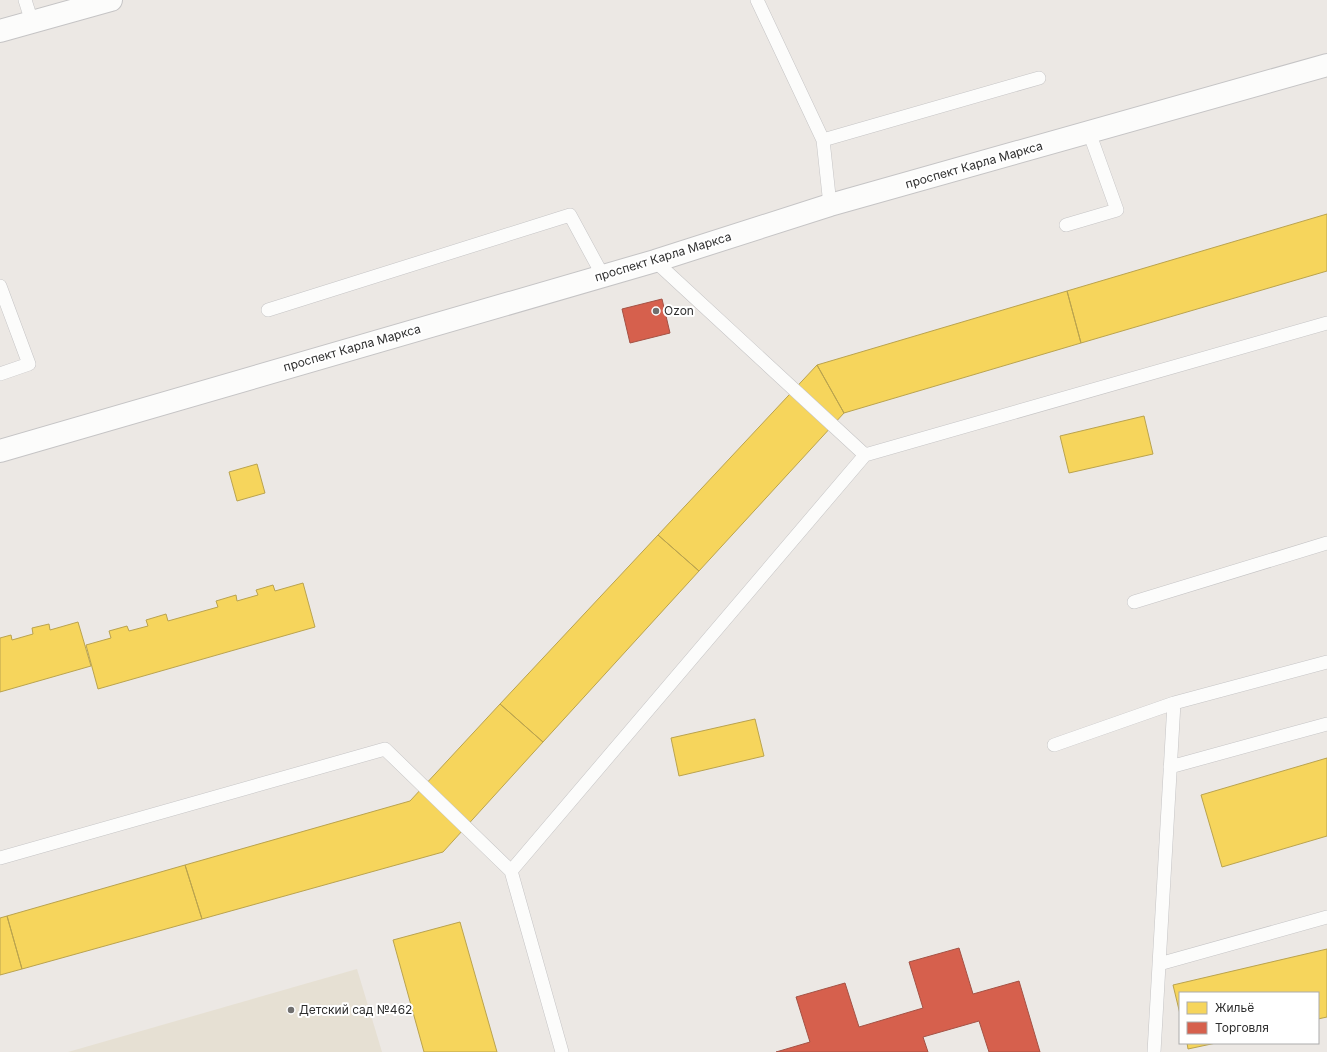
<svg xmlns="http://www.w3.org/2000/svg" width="1327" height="1052" viewBox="0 0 1327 1052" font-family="Inter,sans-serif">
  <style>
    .education { fill: #e6e0d3 }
    .homes { fill: #f6d55c; stroke: #baa34e }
    .shops { fill: #d6604d; stroke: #a45144 }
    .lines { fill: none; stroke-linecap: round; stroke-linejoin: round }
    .lane-casing { stroke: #c5c4c5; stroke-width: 14 }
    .secondary-casing { stroke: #c5c4c5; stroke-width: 24 }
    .lane { stroke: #fcfcfb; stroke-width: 13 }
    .secondary { stroke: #fcfcfb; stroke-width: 22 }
    .poi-dot { fill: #706f6e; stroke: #fff; stroke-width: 1.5 }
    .labels { text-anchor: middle; stroke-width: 4; stroke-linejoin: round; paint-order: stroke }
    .street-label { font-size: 12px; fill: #2e2e2e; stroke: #fff }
    .poi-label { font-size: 12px; fill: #2e2e2e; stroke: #fff; text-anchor: start }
  </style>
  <rect width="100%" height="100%" fill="#ece8e4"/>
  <path class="education" d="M357,969l25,83h-314z"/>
  <path class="homes" d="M1327,214v57l-246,72 -14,-52z
    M1067,291l14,52 -237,70 -27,-48z
    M817,365l27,48 -145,158 -41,-36z
    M1144,416l9,38 -84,19 -9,-37z
    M257,464l8,29 -28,8 -8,-29z
    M658,535l41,36 -156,171 -43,-38z
    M303,583l12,44 -217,62 -12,-44 25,-7 -2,-7 18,-5 2,5 19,-5 -2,-6 20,-6 2,7 50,-14 -2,-6 20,-6 1,6 21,-6 -2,-5 17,-5 2,6z
    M78,622l13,44 -91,26v-54l11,-3 1,5 21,-6 -1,-6 17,-4 1,6z
    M500,704l43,38 -100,110 -241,67 -17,-54 225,-64z
    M755,719l9,37 -85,20 -8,-38z
    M1327,758v78l-105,31 -21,-72z
    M185,865l17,54 -180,50 -15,-53z
    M7,916l15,53 -22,6v-57z
    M460,922l37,130h-73l-31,-112z
    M1327,949v68l-9,2v-26h-138v21l-7,-29z
    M1187,1043h29l-28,6z"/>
  <path class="shops" d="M662,299l8,34 -40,10 -8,-34z
    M959,948l14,46 46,-13 21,71h-51l-10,-31 -56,16 5,15h-152l34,-10 -14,-45 49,-14 14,44 64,-19 -14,-46z"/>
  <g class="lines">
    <defs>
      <path id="lane" d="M25,0l7,22
        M757,0l66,140
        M830,205l-7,-65 216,-62
        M1066,225l51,-15 -28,-78
        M655,261l210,194
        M0,286l29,78 -29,10
        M268,310l302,-95 33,61
        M1134,602l193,-59
        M1054,745l120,-42 153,-41
        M1170,767l157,-43
        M0,858l385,-109 126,122 51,181
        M511,871l354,-416 462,-132
        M1159,964l168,-47
        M1154,1052l20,-349"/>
      <path id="secondary" d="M0,31l111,-31
        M0,451l655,-190 175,-56 497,-140"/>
    </defs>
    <use href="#lane" class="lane-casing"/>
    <use href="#secondary" class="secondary-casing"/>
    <use href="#lane" class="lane"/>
    <use href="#secondary" class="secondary"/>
  </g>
  <g class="poi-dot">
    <circle cx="656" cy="311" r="4"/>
    <circle cx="291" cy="1010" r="4"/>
  </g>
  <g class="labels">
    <g class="street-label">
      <text transform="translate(974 165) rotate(-16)" y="4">проспект Карла Маркса</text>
      <text transform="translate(663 257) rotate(-17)" y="4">проспект Карла Маркса</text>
      <text transform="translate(352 348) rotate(-16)" y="4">проспект Карла Маркса</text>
    </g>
    <g class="poi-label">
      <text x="664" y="315">Ozon</text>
      <text x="299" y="1014">Детский сад №462</text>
    </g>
  </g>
  <rect x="1179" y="992" width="140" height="52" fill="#ffffff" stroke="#ababab"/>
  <rect x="1187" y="1002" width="20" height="12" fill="#f6d55c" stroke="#ababab"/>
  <text x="1215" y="1012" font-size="12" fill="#2e2e2e">Жильё</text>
  <rect x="1187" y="1022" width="20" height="12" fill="#d6604d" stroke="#ababab"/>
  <text x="1215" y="1032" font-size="12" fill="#2e2e2e">Торговля</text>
</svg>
